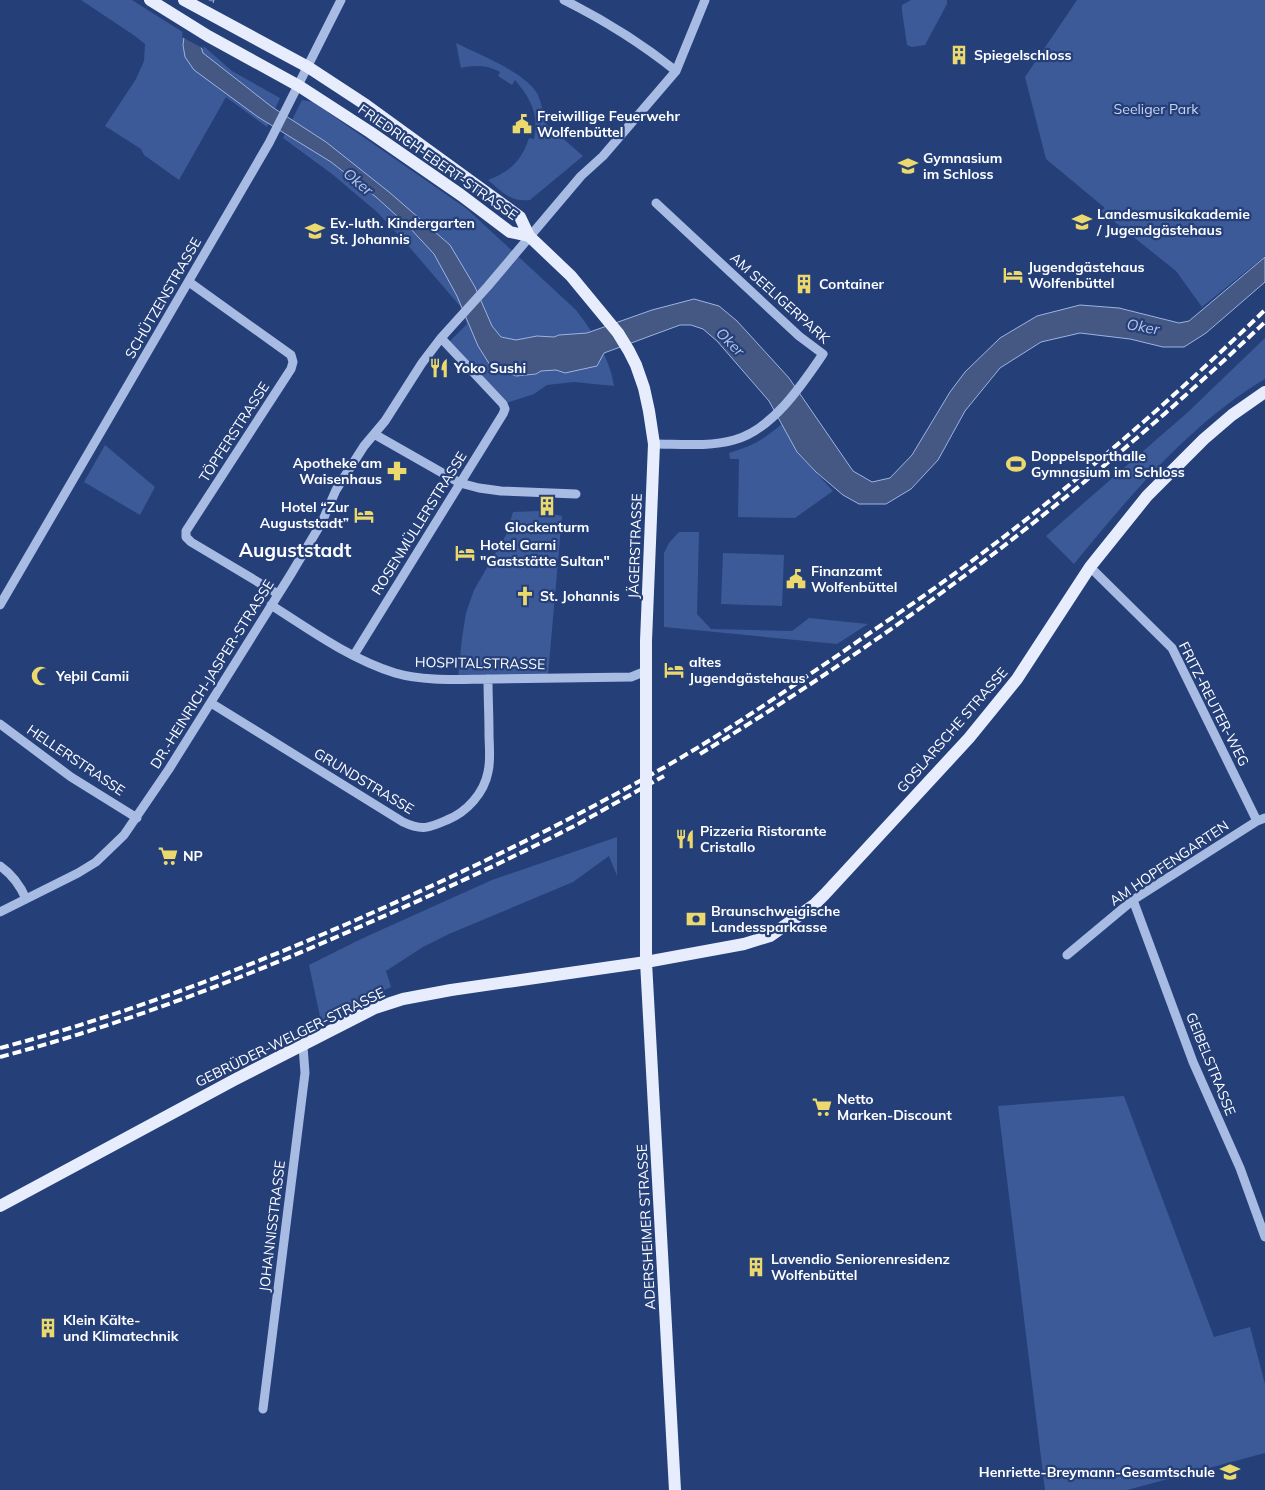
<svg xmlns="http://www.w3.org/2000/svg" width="1265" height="1490" viewBox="0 0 1265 1490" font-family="Mulish,sans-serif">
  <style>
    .green { fill: #3c5998 }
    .water { fill: #455783; stroke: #9cb4e4 }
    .pier { fill: #253f79 }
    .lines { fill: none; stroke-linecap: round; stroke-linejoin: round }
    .minor { stroke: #a8bbe3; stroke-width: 9 }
    .major { stroke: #e7edfc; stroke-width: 12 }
    .rail { stroke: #fff; stroke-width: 4; stroke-dasharray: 9 4; stroke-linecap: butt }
    .major-bridge { stroke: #e7edfc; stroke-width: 12 }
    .labels { text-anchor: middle; stroke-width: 4.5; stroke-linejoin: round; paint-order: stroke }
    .poi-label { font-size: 14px; font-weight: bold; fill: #fff; stroke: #253f79; text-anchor: start }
    .park-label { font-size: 14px; fill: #cad7f3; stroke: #253f79 }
    .street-label { font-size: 14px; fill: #fff; stroke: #253f79 }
    .water-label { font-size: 15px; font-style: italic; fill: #b3c5eb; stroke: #253f79 }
    .district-label { font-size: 19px; font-weight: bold; fill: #fff; stroke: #253f79 }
  </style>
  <rect width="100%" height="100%" fill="#253f79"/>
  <path class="green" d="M81,0h51l68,43 32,28 48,27 -13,29 -41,-30 -47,83 -35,-25 -3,-6 -36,-23 31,-47 8,-18 1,-17 -10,-8z
    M911,0h36v4l-22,41 -13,2 -5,-2 -5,-34v-6z
    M1077,0h188v256l-63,51 -26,-36 -75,-60 4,-3 -59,-49 -21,-82z
    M456,43c22,11 71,30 82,52 4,9 5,18 6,27l39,34 -53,44c-20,2 -28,-8 -42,-20 22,-8 34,-20 41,-42l5,1c5,-25 -3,-40 -19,-59l-3,5 -14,-9 2,-4c-13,-7 -25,-7 -39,-4z
    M302,100l11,2 154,107 109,101c17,22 34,48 38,76l-40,-4 -27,3 -13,9 -31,10 -56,-60 20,-20 -7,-18 -55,-64 -28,-30 -45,-38 -49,-36z
    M1265,338v41c-76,45 -136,118 -191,185l-28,-28 142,-124z
    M783,423l14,29 36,39 -38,27 -57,-1 1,-58h-9l-1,-6c25,-8 34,-13 54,-30z
    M105,445l50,42 -15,28 -56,-33z
    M539,511l23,5 -14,159 -90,3 4,-40 4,-25 8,-23 32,-55 7,-23z
    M679,532h20l-2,82 14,15 81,2 17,-13 59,6 -31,20 -173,-17v-74l5,-10z
    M723,553l61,2 -2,51 -61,-2z
    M617,837v39l-8,-20 -36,26 -124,52 -26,13 -37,24 5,16 -70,34 -12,-56 52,-26 131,-59z
    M1124,1096l90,241 36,-10 15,57v69l-138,37h-82l-47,-384z"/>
  <path class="water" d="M197,0h17l-14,43 3,10 69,54 54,35 63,50 61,53 25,42 17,39 9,11 15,3 21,-4 17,1 5,-2 28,-2 65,-23 42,-11 25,7 18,15 52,57 64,93 19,11 18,-4 22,-23 38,-63 15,-20 35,-34 37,-22 43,-11 39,3 60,15 10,-2 76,-64v25l-59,51 -22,14h-21l-33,-8 -50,-6 -39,9 -41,26 -35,43 -27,49 -27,29 -25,15h-27l-16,-9 -27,-23 -19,-20 -28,-51 -52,-60 -14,-12 -12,-4h-11l-76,28 -7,13 -32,7 -9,-3 -15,1 -5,3 -20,2 -26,-11 -12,-19 -21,-50 -23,-42 -26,-28 -32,-29 -45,-35 -73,-45 -64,-47 -9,-13 -2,-12 3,-23z"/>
  <path class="pier" d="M194,0h14l7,4 -13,39 2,6 -22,-12 2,-15z"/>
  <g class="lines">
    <path class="minor" d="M564,0c40,20 77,43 112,71
      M189,282l102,73 2,7 -2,7 -105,162v6l5,5 87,52
      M374,434l86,49 19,5 22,3 75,3
      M654,444c24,0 56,3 80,-4 38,-10 68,-55 89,-86l-24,-18 -143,-133
      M1090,567l82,81 85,173
      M0,605l269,-462 72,-143
      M271,605c39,25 79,54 124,68 31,9 67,6 98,6 46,-1 92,-1 138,-2l15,-6
      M354,655l149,-241 2,-5 -2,-5 -62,-66
      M211,703l192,119c19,9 26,6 44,-2 20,-8 37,-27 41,-48 3,-12 1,-26 1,-39 0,-18 -1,-36 -1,-54
      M0,724l71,53 66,41
      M0,866c13,9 20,19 26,33
      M1133,900l60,162 47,106 25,69
      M0,912l78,-39 18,-11 28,-27 45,-66 122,-195 31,-52 14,-32 28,-44 21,-25 37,-58 19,-25 47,-52 93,-110 22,-20 73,-85 29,-71
      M1067,955l66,-55 124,-79 8,-3
      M263,1409l42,-336 -2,-27"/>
    <path class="major" d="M150,0l58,36 91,50 71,46 91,63 49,37 19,4
      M184,0l124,67 58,38 154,112 9,19 42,40 47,57 11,18 7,14 8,23 5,23 5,33 -8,197v105
      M646,847v115l29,528
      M0,1206l234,-126 141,-72 28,-9 48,-9 195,-28 98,-18 26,-8 27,-19 18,-13 10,-10 144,-156 48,-59 73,-112 57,-71 57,-57 28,-24 33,-23"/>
    <path class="rail" d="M700,754c203,-123 393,-268 565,-432
      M0,1048c122,-32 241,-78 356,-128 111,-49 221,-102 326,-163 56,-33 109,-70 162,-106 28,-20 57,-39 85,-59 119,-84 231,-181 336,-282
      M0,1057c117,-31 231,-74 341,-122 80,-35 160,-71 237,-111 29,-16 57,-32 86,-48"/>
    <path class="major-bridge" d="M646,746v101"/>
  </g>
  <defs>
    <symbol id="building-bare" viewBox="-9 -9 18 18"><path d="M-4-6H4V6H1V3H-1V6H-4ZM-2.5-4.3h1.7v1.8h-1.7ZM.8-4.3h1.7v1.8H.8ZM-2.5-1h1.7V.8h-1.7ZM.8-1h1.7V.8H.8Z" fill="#ecd96d" stroke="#253f79" stroke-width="2.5" paint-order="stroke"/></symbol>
    <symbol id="civic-bare" viewBox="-9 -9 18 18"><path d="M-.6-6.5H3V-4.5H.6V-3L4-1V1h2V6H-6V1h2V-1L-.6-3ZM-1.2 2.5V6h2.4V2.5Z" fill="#ecd96d" stroke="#253f79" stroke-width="2.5" paint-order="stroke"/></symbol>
    <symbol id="school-bare" viewBox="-9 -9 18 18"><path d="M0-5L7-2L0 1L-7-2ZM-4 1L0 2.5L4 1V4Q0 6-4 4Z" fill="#ecd96d" stroke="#253f79" stroke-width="2.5" paint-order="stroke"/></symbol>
    <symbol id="hotel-bare" viewBox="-9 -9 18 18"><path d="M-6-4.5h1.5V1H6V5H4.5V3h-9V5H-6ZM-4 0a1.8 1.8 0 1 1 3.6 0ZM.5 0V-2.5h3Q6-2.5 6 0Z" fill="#ecd96d" stroke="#253f79" stroke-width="2.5" paint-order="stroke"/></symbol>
    <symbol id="restaurant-bare" viewBox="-9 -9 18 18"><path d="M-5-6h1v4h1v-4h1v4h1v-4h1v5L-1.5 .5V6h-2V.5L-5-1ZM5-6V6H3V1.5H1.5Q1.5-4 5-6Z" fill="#ecd96d" stroke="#253f79" stroke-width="2.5" paint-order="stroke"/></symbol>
    <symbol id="stadium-bare" viewBox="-9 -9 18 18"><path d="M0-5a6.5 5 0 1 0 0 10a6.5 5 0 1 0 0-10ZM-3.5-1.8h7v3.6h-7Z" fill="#ecd96d" stroke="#253f79" stroke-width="2.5" paint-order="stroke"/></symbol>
    <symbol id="pharmacy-bare" viewBox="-9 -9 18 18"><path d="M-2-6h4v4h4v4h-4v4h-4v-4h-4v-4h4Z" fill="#ecd96d" stroke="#253f79" stroke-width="2.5" paint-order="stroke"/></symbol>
    <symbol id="church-bare" viewBox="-9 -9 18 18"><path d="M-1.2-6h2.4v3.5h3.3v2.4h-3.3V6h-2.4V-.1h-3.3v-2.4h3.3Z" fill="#ecd96d" stroke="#253f79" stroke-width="2.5" paint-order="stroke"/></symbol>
    <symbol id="mosque-bare" viewBox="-9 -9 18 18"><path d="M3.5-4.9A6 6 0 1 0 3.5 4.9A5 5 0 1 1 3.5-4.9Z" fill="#ecd96d" stroke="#253f79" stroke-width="2.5" paint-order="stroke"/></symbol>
    <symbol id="supermarket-bare" viewBox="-9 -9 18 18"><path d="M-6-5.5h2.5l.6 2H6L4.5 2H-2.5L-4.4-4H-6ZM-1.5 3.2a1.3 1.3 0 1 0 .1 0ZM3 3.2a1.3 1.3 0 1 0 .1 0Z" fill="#ecd96d" stroke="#253f79" stroke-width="2.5" paint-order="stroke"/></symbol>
    <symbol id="bank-bare" viewBox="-9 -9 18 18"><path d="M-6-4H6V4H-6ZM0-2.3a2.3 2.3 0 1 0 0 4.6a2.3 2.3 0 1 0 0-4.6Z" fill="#ecd96d" stroke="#253f79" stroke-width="2.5" paint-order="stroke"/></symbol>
  </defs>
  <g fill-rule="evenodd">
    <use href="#building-bare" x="945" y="41" width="28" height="28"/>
    <use href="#civic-bare" x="508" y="110" width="28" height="28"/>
    <use href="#school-bare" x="894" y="152" width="28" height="28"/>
    <use href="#school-bare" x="1068" y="208" width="28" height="28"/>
    <use href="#school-bare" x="301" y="217" width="28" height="28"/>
    <use href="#hotel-bare" x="999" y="261" width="28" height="28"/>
    <use href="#building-bare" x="790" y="270" width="28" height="28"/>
    <use href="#restaurant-bare" x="425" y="354" width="28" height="28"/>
    <use href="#stadium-bare" x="1002" y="450" width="28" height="28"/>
    <use href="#pharmacy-bare" x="383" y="457" width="28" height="28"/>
    <use href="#building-bare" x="533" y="492" width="28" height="28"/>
    <use href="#hotel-bare" x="350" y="501" width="28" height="28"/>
    <use href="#hotel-bare" x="451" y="539" width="28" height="28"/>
    <use href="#civic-bare" x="782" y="565" width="28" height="28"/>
    <use href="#church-bare" x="511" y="582" width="28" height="28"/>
    <use href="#hotel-bare" x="660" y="656" width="28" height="28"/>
    <use href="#mosque-bare" x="27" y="662" width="28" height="28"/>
    <use href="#restaurant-bare" x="671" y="825" width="28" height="28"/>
    <use href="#supermarket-bare" x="154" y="842" width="28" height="28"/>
    <use href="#bank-bare" x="682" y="905" width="28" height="28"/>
    <use href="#supermarket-bare" x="808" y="1093" width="28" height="28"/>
    <use href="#building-bare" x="742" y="1253" width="28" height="28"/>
    <use href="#building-bare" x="34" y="1314" width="28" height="28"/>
    <use href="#school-bare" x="1216" y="1458" width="28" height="28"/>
  </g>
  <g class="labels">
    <g class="poi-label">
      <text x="974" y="60">Spiegelschloss</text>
      <text x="537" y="121">Freiwillige Feuerwehr<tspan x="537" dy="16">Wolfenbüttel</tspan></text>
      <text x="923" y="163">Gymnasium<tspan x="923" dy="16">im Schloss</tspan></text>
      <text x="1097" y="219">Landesmusikakademie<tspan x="1097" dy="16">/ Jugendgästehaus</tspan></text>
      <text x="330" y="228">Ev.-luth. Kindergarten<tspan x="330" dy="16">St. Johannis</tspan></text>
      <text x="1028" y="272">Jugendgästehaus<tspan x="1028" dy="16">Wolfenbüttel</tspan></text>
      <text x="819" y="289">Container</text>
      <text x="454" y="373">Yoko Sushi</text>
      <text x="1031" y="461">Doppelsporthalle<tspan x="1031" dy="16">Gymnasium im Schloss</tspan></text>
      <text x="382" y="468" text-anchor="end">Apotheke am<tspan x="382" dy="16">Waisenhaus</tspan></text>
      <text x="349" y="512" text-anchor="end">Hotel “Zur<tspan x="349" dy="16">Auguststadt”</tspan></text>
      <text x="547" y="532" text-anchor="middle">Glockenturm</text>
      <text x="480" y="550">Hotel Garni<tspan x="480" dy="16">"Gaststätte Sultan"</tspan></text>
      <text x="811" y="576">Finanzamt<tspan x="811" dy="16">Wolfenbüttel</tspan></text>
      <text x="540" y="601">St. Johannis</text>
      <text x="689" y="667">altes<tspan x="689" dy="16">Jugendgästehaus</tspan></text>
      <text x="56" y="681">Yeþil Camii</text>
      <text x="700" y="836">Pizzeria Ristorante<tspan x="700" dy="16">Cristallo</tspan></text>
      <text x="183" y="861">NP</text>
      <text x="711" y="916">Braunschweigische<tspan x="711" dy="16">Landessparkasse</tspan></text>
      <text x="837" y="1104">Netto<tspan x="837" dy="16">Marken-Discount</tspan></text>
      <text x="771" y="1264">Lavendio Seniorenresidenz<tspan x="771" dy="16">Wolfenbüttel</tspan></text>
      <text x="63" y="1325">Klein Kälte-<tspan x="63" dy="16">und Klimatechnik</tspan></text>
      <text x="1215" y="1477" text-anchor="end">Henriette-Breymann-Gesamtschule</text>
    </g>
    <g class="park-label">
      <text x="1156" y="114">Seeliger Park</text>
    </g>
    <g class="street-label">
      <text transform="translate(438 162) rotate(35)" y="5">FRIEDRICH-EBERT-STRASSE</text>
      <text transform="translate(163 298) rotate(-60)" y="5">SCHÜTZENSTRASSE</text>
      <text transform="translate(780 298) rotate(42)" y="5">AM SEELIGERPARK</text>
      <text transform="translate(234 432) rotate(-57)" y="5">TÖPFERSTRASSE</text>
      <text transform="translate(419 523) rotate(-58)" y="5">ROSENMÜLLERSTRASSE</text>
      <text transform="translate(635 546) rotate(-88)" y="5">JÄGERSTRASSE</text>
      <text transform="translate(480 663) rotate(1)" y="5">HOSPITALSTRASSE</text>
      <text transform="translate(212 674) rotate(-58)" y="5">DR.-HEINRICH-JASPER-STRASSE</text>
      <text transform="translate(1214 704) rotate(63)" y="5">FRITZ-REUTER-WEG</text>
      <text transform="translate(952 730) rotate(-49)" y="5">GOSLARSCHE STRASSE</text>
      <text transform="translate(76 760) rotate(34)" y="5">HELLERSTRASSE</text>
      <text transform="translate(364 781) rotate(31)" y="5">GRUNDSTRASSE</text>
      <text transform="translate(1169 863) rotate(-34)" y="5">AM HOPFENGARTEN</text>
      <text transform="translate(290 1037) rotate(-26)" y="5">GEBRÜDER-WELGER-STRASSE</text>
      <text transform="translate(1211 1064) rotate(68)" y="5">GEIBELSTRASSE</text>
      <text transform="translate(272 1226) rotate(-83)" y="5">JOHANNISSTRASSE</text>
      <text transform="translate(646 1227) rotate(-93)" y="5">ADERSHEIMER STRASSE</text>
    </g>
    <g class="water-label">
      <text transform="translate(358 182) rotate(40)" y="5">Oker</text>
      <text transform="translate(1143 327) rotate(10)" y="5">Oker</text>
      <text transform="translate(730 342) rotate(45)" y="5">Oker</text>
    </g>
    <g class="district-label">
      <text x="295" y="557">Auguststadt</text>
    </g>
  </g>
</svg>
